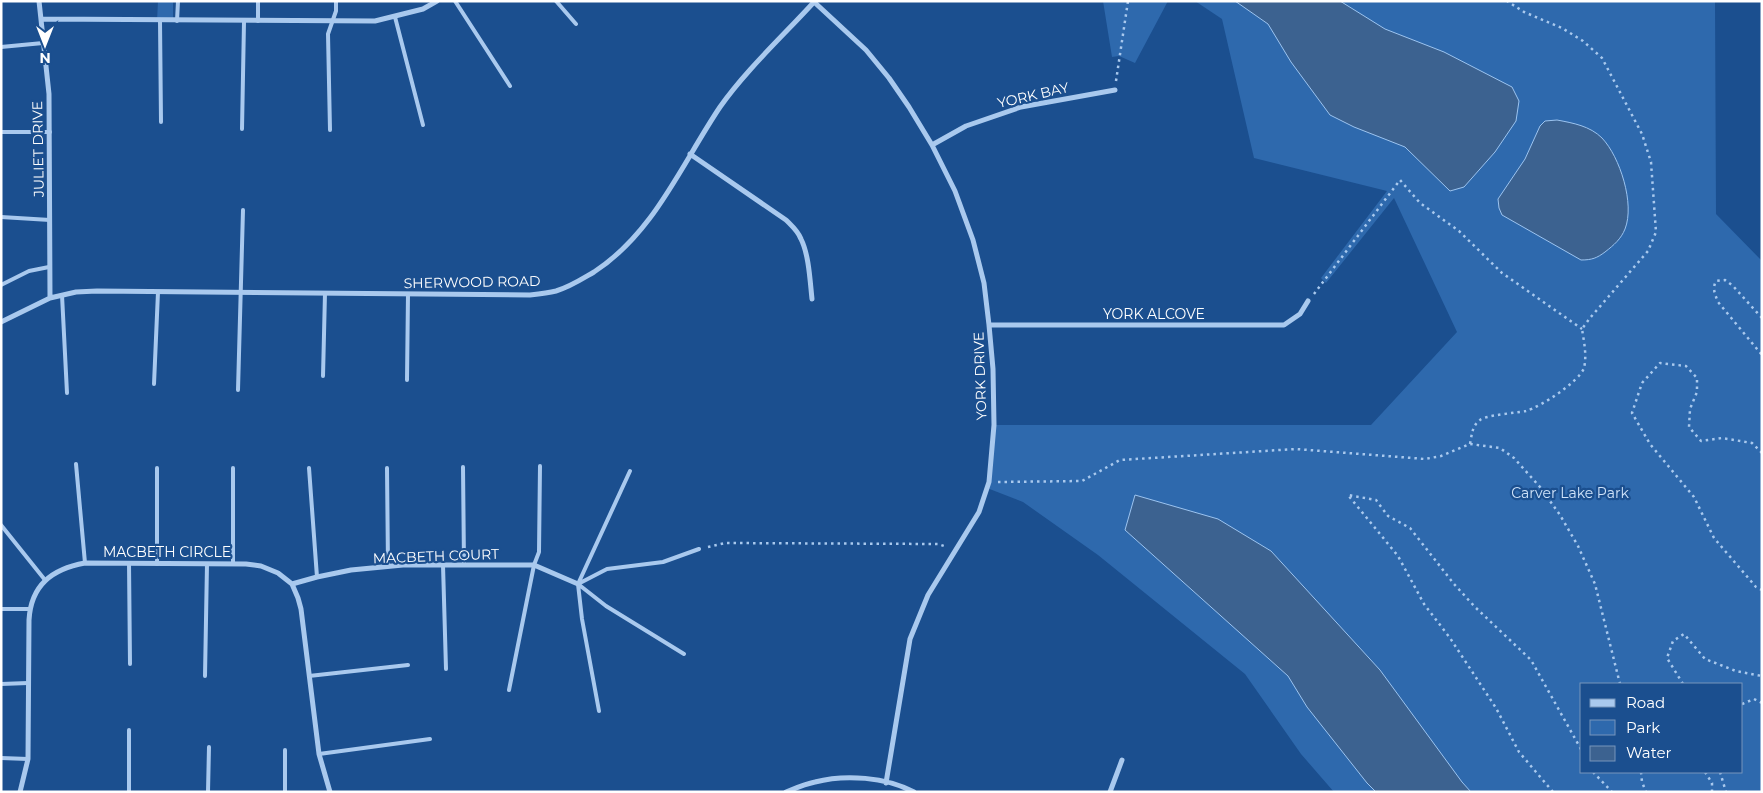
<svg xmlns="http://www.w3.org/2000/svg" width="1763" height="793" viewBox="0 0 1763 793" font-family="Montserrat,sans-serif">
  <style>
    .green { fill: #2e69ad; fill-rule: evenodd }
    .water { fill: #3c6290; stroke: #9cc4f0 }
    .lines { fill: none; stroke-linecap: round; stroke-linejoin: round }
    .path { stroke: #a9c9ee; stroke-width: 2.5; stroke-dasharray: 2.5 4; stroke-linecap: butt }
    .service { stroke: #a9c9ee; stroke-width: 4 }
    .minor { stroke: #a9c9ee; stroke-width: 5 }
    .labels { text-anchor: middle; stroke-width: 4.5; stroke-linejoin: round; paint-order: stroke }
    .street-label { font-size: 14px; fill: #fff; stroke: #1b4f8f }
    .park-label { font-size: 14px; fill: #cfe3fa; stroke: #1b4f8f }
  </style>
  <rect width="100%" height="100%" fill="#1b4f8f"/>
  <path class="green" d="M158,1h15v20h-16z
    M1103,1h65l-33,62 -16,-7 -7,1z
    M1195,1h520l1,213 46,47v531h-428l-33,-38 -56,-80 -147,-119 -75,-53 -36,-14 7,-63h377l86,-93 -63,-134 -68,85 -5,-5 66,-87 -133,-33 -32,-139zM1582,684h160v88h-160z"/>
  <path class="water" d="M1235,1h105l45,28 59,23 68,35 7,14 -3,20 -21,31 -31,35 -14,4 -45,-44 -51,-20 -24,-12 -39,-53 -23,-38z
    M1557,120c16,3 33,6 45,18 18,19 33,66 23,91 -4,10 -11,16 -20,23 -8,6 -13,8 -24,8l-79,-45 -3,-7 -1,-9 27,-40 15,-33 5,-5z
    M1135,495l83,24 53,32 109,119 82,112 9,10h-95l-9,-9 -60,-76 -19,-31 -163,-146z"/>
  <g class="lines">
    <path class="path" d="M1116,81l12,-80
      M1314,294l86,-114 20,23 39,28 43,42 80,56
      M1762,318l-29,-32 -8,-6 -9,1c-4,8 -1,13 2,21l44,53
      M1470,444c2,-10 2,-18 10,-24 6,-5 36,-7 46,-9 14,-4 53,-29 58,-43 3,-13 0,-26 -2,-39l8,-11 58,-67 8,-19 -5,-70 -9,-28 -40,-76 -19,-17 -21,-13 -38,-16 -17,-11
      M1762,453l-10,-10 -30,-5 -21,3 -12,-14 1,-18 7,-17v-14l-11,-12 -26,-3 -18,20 -10,30 18,31 44,53 20,41 42,49 6,3
      M998,482l84,-1 38,-21 176,-11 129,10 16,-3 29,-12 30,4 14,10 26,29 20,28 18,31 17,38 25,100
      M708,547l17,-4 213,1 9,3
      M1683,684l-16,-26 6,-17 11,-7 21,25 31,12 26,5
      M1742,704l12,-5 8,4
      M1593,772l19,20
      M1641,772l1,10 4,10
      M1705,772l7,11v9
      M1720,772l6,20
      M1553,792l-34,-40 -23,-44 -46,-70 -26,-34 -26,-48 -50,-61 28,5 12,16 22,12 44,56 21,23 56,53 51,91"/>
    <path class="service" d="M258,1v20
      M455,1l55,85
      M556,1l20,23
      M395,17l28,108
      M160,21l1,101
      M177,21l1,-20
      M1,47l42,-4
      M242,129l2,-107
      M330,130l-2,-96 8,-23v-10
      M1,132h49
      M1,217l49,3
      M1,285l28,-14 20,-4
      M62,295l5,98
      M323,376l2,-83
      M407,380l1,-86
      M154,384l4,-92
      M238,390l5,-180
      M76,464l9,99
      M463,467l1,98
      M157,468v96
      M233,468v96
      M309,468l8,109
      M387,468l1,98
      M1,525l44,55
      M129,563l1,101
      M443,565l3,104
      M1,609h28
      M684,654l-78,-48 -28,-22 29,-15 56,-7 36,-13
      M205,676l2,-112
      M309,676l99,-11
      M1,684l27,-1
      M509,690l25,-125 5,-13 1,-86
      M599,711l-17,-92 -4,-35 52,-113
      M129,730v62
      M319,754l111,-15
      M1,758l27,1
      M208,792l1,-45
      M285,792v-42"/>
    <path class="minor" d="M39,1l10,93 1,204
      M813,1l53,49 23,28 20,29 23,38 23,46 18,49 11,43 5,42 4,44 1,56 -5,57 -10,30 -51,83 -18,44 -24,144
      M41,19l334,2 48,-12 14,-8
      M932,145l34,-19 55,-19 94,-17
      M690,154l96,66c6,6 12,11 15,19 8,16 9,42 11,60
      M1,322l49,-24 26,-6 21,-1 433,4c9,-1 18,-2 26,-4 14,-4 26,-12 38,-19 60,-39 87,-107 126,-165 26,-37 63,-71 94,-105
      M989,325h295l16,-11 8,-13
      M292,584l25,-7 34,-7 52,-5h131l44,19
      M20,792l8,-33 1,-139c2,-35 23,-51 56,-57l161,1 15,2 17,7 14,11 6,14 3,11 18,145 11,38
      M786,792c10,-4 19,-8 29,-10 30,-8 71,-5 99,10
      M1110,792l12,-32"/>
  </g>
  <g class="labels">
    <g class="street-label">
      <text transform="translate(1033 95) rotate(-13)" y="5">YORK BAY</text>
      <text transform="translate(38 149) rotate(-91)" y="5">JULIET DRIVE</text>
      <text transform="translate(472 282) rotate(-1)" y="5">SHERWOOD ROAD</text>
      <text x="1154" y="319">YORK ALCOVE</text>
      <text transform="translate(980 376) rotate(-92)" y="5">YORK DRIVE</text>
      <text x="167" y="557">MACBETH CIRCLE</text>
      <text transform="translate(436 556) rotate(-2)" y="5">MACBETH COURT</text>
    </g>
    <g class="park-label">
      <text x="1570" y="498">Carver Lake Park</text>
    </g>
  </g>
  <rect width="1763" height="793" fill="none" stroke="#ffffff" stroke-width="5"/>
  <rect x="1580" y="683" width="162" height="90" fill="#1b4f8f" stroke="#7695bc"/>
  <rect x="1590" y="699" width="25" height="8" fill="#a9c9ee" stroke="#7695bc"/>
  <text x="1626" y="708" font-size="15" fill="#ffffff">Road</text>
  <rect x="1590" y="720" width="25" height="15" fill="#2e69ad" stroke="#7695bc"/>
  <text x="1626" y="733" font-size="15" fill="#ffffff">Park</text>
  <rect x="1590" y="746" width="25" height="15" fill="#3c6290" stroke="#7695bc"/>
  <text x="1626" y="758" font-size="15" fill="#ffffff">Water</text>
  <g transform="translate(45 45) rotate(180)" stroke="#1b4f8f" stroke-width="4" paint-order="stroke">
  <path d="M0-4L9 19L0 12L-9 19Z" fill="#ffffff"/>
  <text y="-8" font-size="14" font-weight="bold" text-anchor="middle" fill="#ffffff">N</text>
  </g>
</svg>
